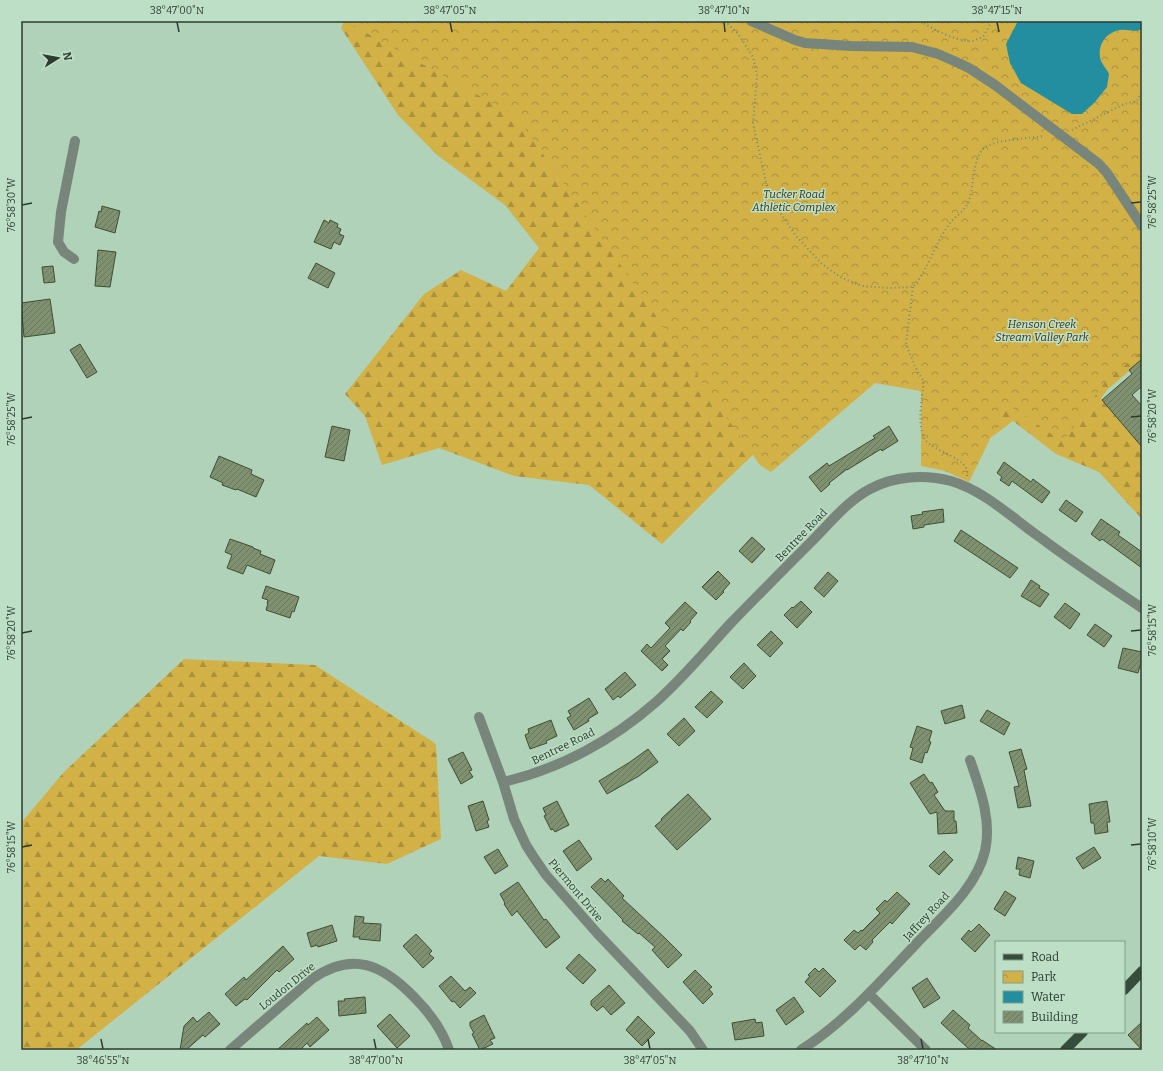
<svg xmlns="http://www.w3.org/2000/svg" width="1163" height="1071" viewBox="0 0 1163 1071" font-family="Bitter,serif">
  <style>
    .forest { fill: url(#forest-firs) }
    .park { fill: url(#park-crowns) }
    .water { fill: #238ea0 }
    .building { fill: url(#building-hatch); stroke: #3f4f32 }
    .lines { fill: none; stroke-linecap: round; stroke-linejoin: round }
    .path { stroke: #728b78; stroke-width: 2; stroke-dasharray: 1 3; stroke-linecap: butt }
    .minor { stroke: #77857a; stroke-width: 10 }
    .major { stroke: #354e3b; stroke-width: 10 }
    .ticks { fill: none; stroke: #2d3b30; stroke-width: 1.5 }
    .labels { text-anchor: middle; stroke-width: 3; stroke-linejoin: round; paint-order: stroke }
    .park-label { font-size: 11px; font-style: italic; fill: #3a331c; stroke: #bddfc5 }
    .street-label { font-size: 11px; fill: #2d3b30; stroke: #bddfc5 }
    .neatline { fill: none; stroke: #2d3b30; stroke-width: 1.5 }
    .ticks-label { font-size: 10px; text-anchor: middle; fill: #2d3b30 }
  </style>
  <defs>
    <pattern id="forest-firs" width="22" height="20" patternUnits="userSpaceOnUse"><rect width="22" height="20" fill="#d2b147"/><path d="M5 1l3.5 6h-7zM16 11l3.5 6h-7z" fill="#ab913c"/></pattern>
    <pattern id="park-crowns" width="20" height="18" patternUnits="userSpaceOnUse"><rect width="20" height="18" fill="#d2b147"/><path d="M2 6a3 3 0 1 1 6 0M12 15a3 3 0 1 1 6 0" fill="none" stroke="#ab913c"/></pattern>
    <pattern id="building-hatch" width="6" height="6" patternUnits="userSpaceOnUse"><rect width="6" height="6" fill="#7f9171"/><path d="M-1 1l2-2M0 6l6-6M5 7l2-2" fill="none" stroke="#68785d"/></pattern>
  </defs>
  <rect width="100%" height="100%" fill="#b0d2b8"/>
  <path class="forest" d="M344,21h97l701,112v227l-34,29 -7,9 41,49v72l-43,-47 -43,-18 -43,-33 -44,33 -41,-56 -24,-19 -70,5 -52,43 -70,67 -50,50 -73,-59 -75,-9 -75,-28 -57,17 -17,-49 -20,-22 79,-100 37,-24 45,21 33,-43 -34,-43 -68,-50 -39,-40 -57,-87z
    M184,659l131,6 121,79 5,95 -54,25 -68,-8 -243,194h-55v-227l42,-50z"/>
  <path class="park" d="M345,21h797v330l-37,31 -42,60 -56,-38 -38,78 -24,-11 -24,-5v-75l-46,-8 -104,89 -11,-7 -243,-348z"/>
  <path class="water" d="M1018,21h124v8c-7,4 -14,0 -22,1 -14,2 -24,16 -19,31 2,4 6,9 8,13l-2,13 -12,15 -13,12h-10l-51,-31 -11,-20 -4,-19z"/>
  <path class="building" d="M102,206l18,5 -5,22 -20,-6 4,-16 2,1z
    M324,220l5,3 1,-3 8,4 -1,3 4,2 -2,5 5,2 -4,9 -6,-3 -3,7 -17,-7z
    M98,250l18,2 -6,35 -15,-1z
    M316,263l19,10 -7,15 -20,-10z
    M53,266l2,16 -11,1 -2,-16z
    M50,299l5,34 -31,4 -3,-34z
    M80,344l17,28 -10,6 -17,-28z
    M1142,359v27l-10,9 10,11v41l-40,-47 30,-26 -3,-4z
    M332,426l18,4 -6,31 -19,-4z
    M889,426l9,15 -16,10 -1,-2 -34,21v-1l-18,14 1,1 -9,8 -12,-15 18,-14 2,3 46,-28 -2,-2z
    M219,456l33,14 -1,4 13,6 -8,17 -19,-8 -1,1 -14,-5 1,-2 -13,-6z
    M1004,462l27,20 2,-3 17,13 -8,11 -30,-22 -3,5 -9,-6 2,-3 -5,-4z
    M1066,500l17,12 -7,10 -17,-12z
    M943,509l1,13 -20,3v2l-11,2 -2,-13 12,-2 -1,-2z
    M1101,519l19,13 -2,3 24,17v16l-40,-29 -2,2 -9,-7z
    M961,530l57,38 -8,10 -56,-37z
    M752,537l13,12 -13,14 -13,-12z
    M230,539l23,8v1l8,3 -1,3 15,6 -5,14 -23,-9 -4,9 -16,-6 5,-13 -7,-3z
    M718,571l12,12 -7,8 1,1 -8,8 -14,-13z
    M828,572l10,9 -14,16 -10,-9z
    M1031,580l9,6 -1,2 10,6 -9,13 -19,-11z
    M266,586l33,11 -5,15 -2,-1 -2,7 -24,-8 2,-7h-1l1,-3 -6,-2z
    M801,601l11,11 -15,16 -13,-13 8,-8 1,1z
    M685,602l12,11 -7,8 1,1 -8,9 -2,-2 -16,17 5,5 -8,8 6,6 -6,6 -21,-20 6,-7 4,4 19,-20 -5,-5z
    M1065,603l15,11 -10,15 -16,-12z
    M1095,624l17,12 -8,11 -17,-12z
    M771,631l12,12 -13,14 -13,-12z
    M1123,648l19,4v7l-4,14 -20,-5z
    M744,663l12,13 -13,13 -13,-12z
    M625,672l11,13 -16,13 -2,-2 -5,4 -8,-11z
    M711,691l12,11 -16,16 -12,-11z
    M589,698l9,15 -10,6 1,2 -15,9 -7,-12 4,-2 -3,-5z
    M962,705l3,13 -20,6 -4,-13z
    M987,710l23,13 -6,12 -24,-14z
    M684,718l11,13 -16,15 -12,-12z
    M551,720l6,16 -11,5 1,2 -17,6 -5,-14 4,-2 -1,-4z
    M917,726l15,5 -3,10 2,1 -4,11 -2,-1 -3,11 -12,-4 3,-11 -3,-1z
    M648,749l10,13 -19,14 -32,18 -8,-13 31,-19z
    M1021,749l6,20 -3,1 7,36 -13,2 -4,-21 5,-1 -10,-34z
    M463,752l9,18 -3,1 4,6 -12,7 -13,-25z
    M924,774l6,9 2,-1 6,10 -4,3 11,16h9v10h2l1,12 -19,1 -1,-22 -7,2 -20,-31z
    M688,794l23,25 -34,31 -22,-24 7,-6 -1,-1z
    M483,801l6,19 -2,1 2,6 -13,4 -8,-25z
    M557,801l12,24 -14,7 -2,-3 -2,1 -7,-14 2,-1 -3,-7z
    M1107,801l3,21h-3l1,10 -13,2 -1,-11h-3l-2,-19z
    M579,840l13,19 -15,12 -14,-20z
    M1094,847l7,11 -18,11 -7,-11z
    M498,849l10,17 -13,8 -11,-17z
    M944,851l9,9 -14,15 -10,-9z
    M1018,857l16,4 -4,17 -11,-3 1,-6h-4z
    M601,878l4,4 3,-3 16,17 -2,2 43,40 17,17 -14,13 -16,-18 3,-3 -16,-14 -1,1 -16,-13 1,-1 -32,-33z
    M518,882l26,38 2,-1 14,18 -14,11 -29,-37 -5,5 -8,-12 1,-1 -5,-9z
    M1005,891l11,7 -11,18 -11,-7z
    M897,892l13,12 -18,20 -2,-2 -18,18 1,2 -7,8 -6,-5 -5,5 -11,-10 10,-10 4,3 3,-3 1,1 18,-18 -4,-4 9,-9 2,2z
    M355,916l9,1 -1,6 18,1 -1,17 -21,-2 1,-2h-7z
    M979,924l11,11 -15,17 -14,-13 8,-9 2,2z
    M332,925l5,16 -19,6 -1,-2 -6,2 -4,-14z
    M416,934l16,17 -3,3 5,4 -11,10 -20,-22z
    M283,946l11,13 -15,13 -2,-2 -30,30 -2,-1 -9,7 -11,-12 19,-17 2,3z
    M579,954l17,16 -13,14 -17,-16z
    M815,968l4,4 4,-4 13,13 -16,16 -15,-15 5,-6 -2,-1z
    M695,970l17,17 -3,2 4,5 -10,10 -20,-22z
    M451,976l14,15 5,-4 6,6 -16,15 -6,-7 -2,1 -13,-16z
    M927,978l13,20 -16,10 -12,-20z
    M609,985l16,18 -14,12 -8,-9 -6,5 -6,-6v-4z
    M365,997l1,16 -27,3 -1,-15h7l-1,-2z
    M794,997l10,15 -18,13 -10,-15z
    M953,1010l17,15 -2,3 14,13v-1l15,10h-27l-29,-27z
    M209,1012l11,12 -15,13 -2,-2 -17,15h-6l4,-24 9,-9 4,5z
    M390,1014l20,22 -13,12 -20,-22z
    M484,1015l11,23 -5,2 3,4 -13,6 -8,-16 2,-1 -4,-7v-4z
    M638,1016l17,17 -13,13 -16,-16z
    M317,1017l12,13 -19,17 -3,-4 -7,7h-23l30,-27 1,2z
    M755,1019l1,4 6,-1 2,14 -29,4 -3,-17z
    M1142,1022v28l-14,-15z"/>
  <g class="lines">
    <path class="path" d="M725,21l14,14 14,22 4,18 -4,49 14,63 8,18 21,31 26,28 18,13 22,9 28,2 23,-1c16,-19 22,-44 37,-64 5,-6 15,-13 18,-20 7,-16 3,-48 19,-57 12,-6 43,-8 57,-10
      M921,21c13,9 34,20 50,20 4,0 8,-3 12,-4l9,-16
      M1072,130l52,-26 13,-3 5,-10
      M913,287l-7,57 9,23 9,15c-2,15 -7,42 0,56 9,15 48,19 43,39"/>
    <path class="minor" d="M751,21l44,19 10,3 46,3 61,1 26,7 14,6 17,8 26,17 104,79 8,9 35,53
      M74,259l-10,-7 -6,-10 3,-30 14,-71
      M479,717l24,65 11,37 12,26 7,11 13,19 51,58 93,98 13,19
      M503,782c57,-13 110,-42 153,-80 27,-24 50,-52 74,-78 27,-28 54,-55 81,-82 18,-18 36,-41 59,-53 24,-13 54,-15 81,-8 34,10 61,37 90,57 33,25 67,47 101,70
      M869,994l57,56
      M230,1050l82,-71c40,-28 70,-15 102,18 16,16 28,32 35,53
      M801,1050c44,-28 78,-67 114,-105 25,-27 61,-56 70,-94 7,-31 -5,-62 -15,-91"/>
    <path class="major" d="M1124,990l18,-19
      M1065,1050l18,-18"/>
  </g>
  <path class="ticks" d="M177,22l2,10M450,22l2,10M724,22l1,10M997,22l2,10M1131,203l10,-1M22,205l10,-2M1131,417l10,-1M22,419l10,-2M1131,631l10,-1M22,633l10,-2M1131,845l10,-1M22,847l10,-2M101,1039l2,10M374,1039l2,10M648,1039l2,10M921,1039l2,10"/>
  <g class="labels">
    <g class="park-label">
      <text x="794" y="198">Tucker Road<tspan x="794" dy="13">Athletic Complex</tspan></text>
      <text x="1042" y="328">Henson Creek<tspan x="1042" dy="13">Stream Valley Park</tspan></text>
    </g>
    <g class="street-label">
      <text transform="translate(801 535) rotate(-46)" y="4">Bentree Road</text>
      <text transform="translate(563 746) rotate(-26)" y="4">Bentree Road</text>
      <text transform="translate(576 890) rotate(50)" y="4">Piermont Drive</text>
      <text transform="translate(926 916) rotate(-47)" y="4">Jaffrey Road</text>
      <text transform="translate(287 986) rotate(-39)" y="4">Loudon Drive</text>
    </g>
  </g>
  <rect width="1163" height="1071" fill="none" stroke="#bddfc5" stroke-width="44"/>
  <rect x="995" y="941" width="130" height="92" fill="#bddfc5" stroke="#839d89"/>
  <rect x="1003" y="954" width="20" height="6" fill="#354e3b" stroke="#839d89"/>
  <text x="1031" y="961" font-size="12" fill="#2d3b30">Road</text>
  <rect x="1003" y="971" width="20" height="12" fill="url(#park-crowns)" stroke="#839d89"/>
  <text x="1031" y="981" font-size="12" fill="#2d3b30">Park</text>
  <rect x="1003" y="991" width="20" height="12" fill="#238ea0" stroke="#839d89"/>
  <text x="1031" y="1001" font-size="12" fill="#2d3b30">Water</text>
  <rect x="1003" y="1011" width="20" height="12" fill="url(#building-hatch)" stroke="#839d89"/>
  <text x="1031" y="1021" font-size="12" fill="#2d3b30">Building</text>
  <g transform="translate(58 58) rotate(79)" stroke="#bddfc5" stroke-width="3" paint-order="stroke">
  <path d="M0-3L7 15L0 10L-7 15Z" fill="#2d3b30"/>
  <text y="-6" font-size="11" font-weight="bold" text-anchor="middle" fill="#2d3b30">N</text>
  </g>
  <rect x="22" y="22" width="1119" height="1027" class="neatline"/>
  <g class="ticks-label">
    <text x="177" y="14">38°47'00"N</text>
    <text x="450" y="14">38°47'05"N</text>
    <text x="724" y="14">38°47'10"N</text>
    <text x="997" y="14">38°47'15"N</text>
    <text transform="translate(1152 202) rotate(-90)" y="4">76°58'25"W</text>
    <text transform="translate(11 205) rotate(-90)" y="4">76°58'30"W</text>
    <text transform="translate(1152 416) rotate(-90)" y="4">76°58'20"W</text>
    <text transform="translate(11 419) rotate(-90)" y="4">76°58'25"W</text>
    <text transform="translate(1152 630) rotate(-90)" y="4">76°58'15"W</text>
    <text transform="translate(11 633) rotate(-90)" y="4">76°58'20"W</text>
    <text transform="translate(1152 844) rotate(-90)" y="4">76°58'10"W</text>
    <text transform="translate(11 847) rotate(-90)" y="4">76°58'15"W</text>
    <text x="103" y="1064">38°46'55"N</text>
    <text x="376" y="1064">38°47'00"N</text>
    <text x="650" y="1064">38°47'05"N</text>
    <text x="923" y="1064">38°47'10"N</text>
  </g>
</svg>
